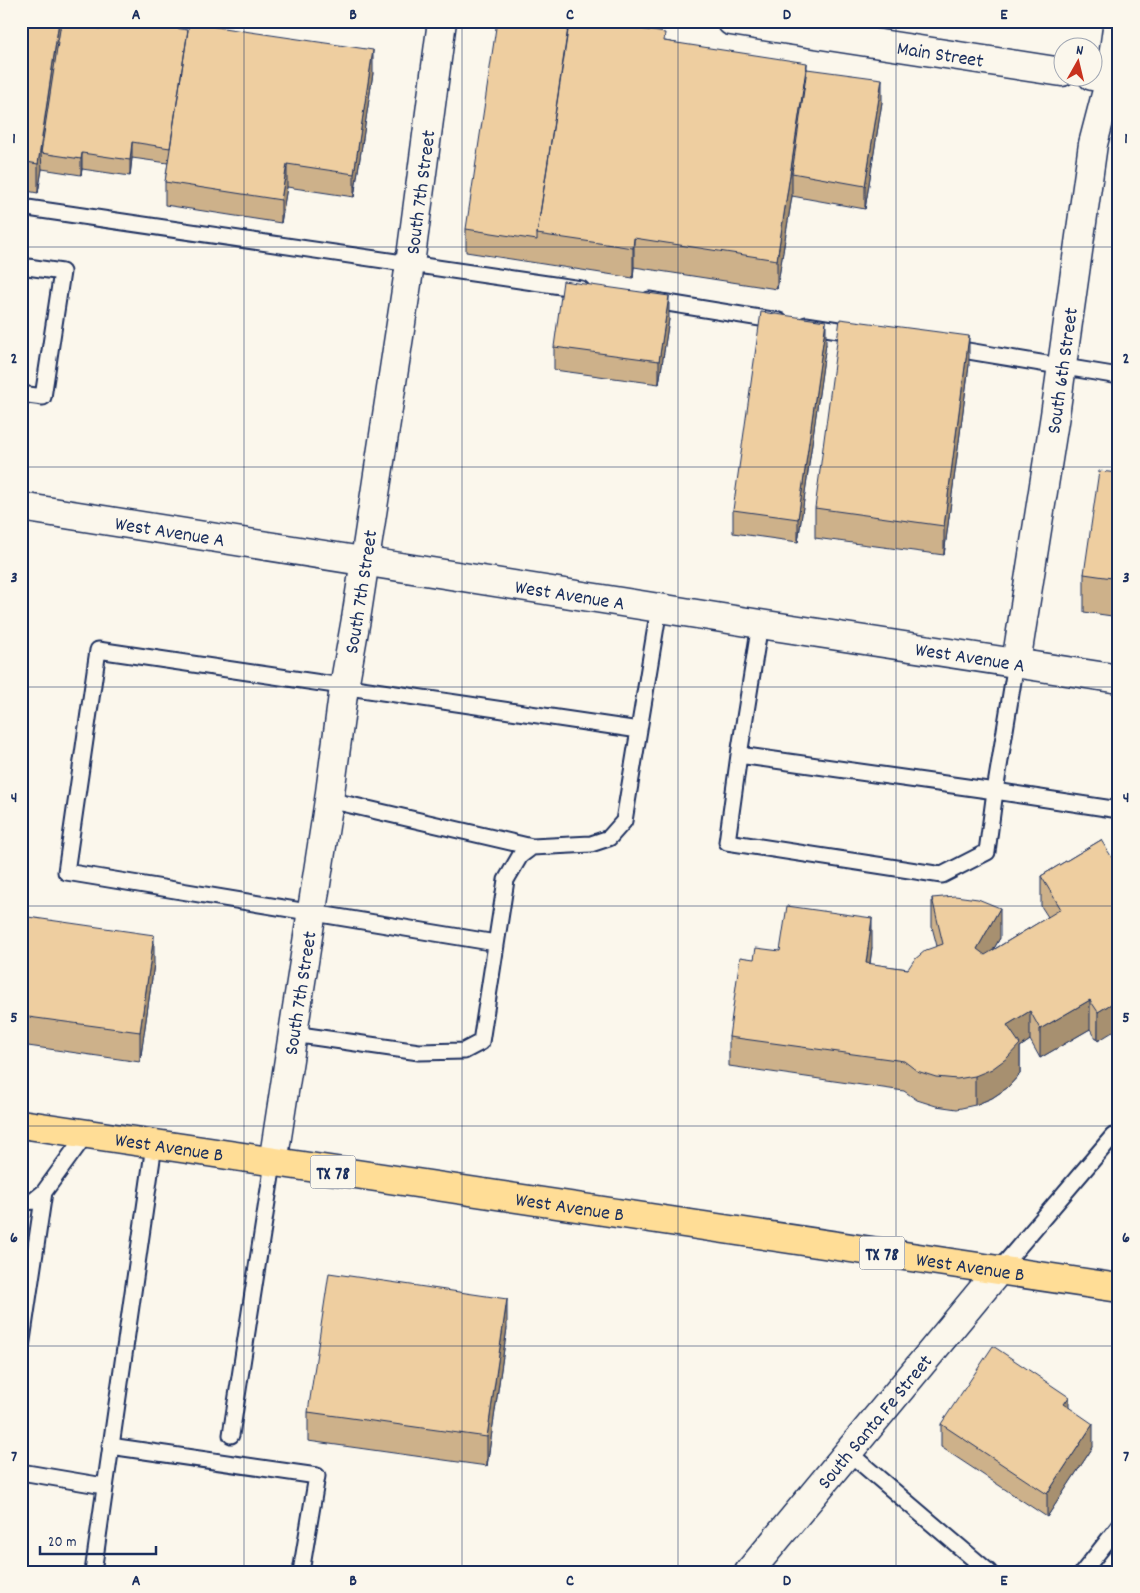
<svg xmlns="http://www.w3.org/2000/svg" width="1140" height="1593" viewBox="0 0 1140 1593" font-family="Dekko,sans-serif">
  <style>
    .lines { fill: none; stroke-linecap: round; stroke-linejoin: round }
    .lane-casing { stroke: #1b2f5e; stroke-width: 19 }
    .street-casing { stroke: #1b2f5e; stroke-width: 31 }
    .secondary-casing { stroke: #1b2f5e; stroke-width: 31 }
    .primary-casing { stroke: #1b2f5e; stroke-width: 31 }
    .lane { stroke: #fbf7ec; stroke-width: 15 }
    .street { stroke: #fbf7ec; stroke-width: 28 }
    .secondary { stroke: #fbf7ec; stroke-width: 28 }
    .primary { stroke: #ffdd96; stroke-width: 28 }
    .wall { fill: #cdb18a; stroke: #1b2f5e }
    .shaded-wall { fill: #a79070; stroke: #1b2f5e }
    .building { fill: #eecea0; stroke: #1b2f5e }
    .grid { fill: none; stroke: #1b2f5e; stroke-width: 1; stroke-opacity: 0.55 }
    .labels { text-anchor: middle; stroke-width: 5; stroke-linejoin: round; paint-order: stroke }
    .shield { fill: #fbf7ec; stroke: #5e6b89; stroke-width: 1 }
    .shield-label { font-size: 19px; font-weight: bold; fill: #1b2f5e }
    .street-label { font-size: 20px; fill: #1b2f5e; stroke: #fbf7ec }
    .neatline { fill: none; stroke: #1b2f5e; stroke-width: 2 }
    .grid-label { font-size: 16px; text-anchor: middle; font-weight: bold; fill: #1b2f5e }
  </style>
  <rect width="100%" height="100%" fill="#fbf7ec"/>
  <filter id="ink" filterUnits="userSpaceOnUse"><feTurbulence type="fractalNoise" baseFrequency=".02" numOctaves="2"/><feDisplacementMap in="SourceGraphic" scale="10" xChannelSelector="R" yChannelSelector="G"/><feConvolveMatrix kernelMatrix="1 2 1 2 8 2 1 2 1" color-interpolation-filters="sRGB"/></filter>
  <g filter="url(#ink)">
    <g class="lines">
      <defs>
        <path id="lane" d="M21,207l560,82
          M21,266l41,6 -19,125 -22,-3
          M649,300l130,21
          M806,325l52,8
          M950,348l169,28
          M760,624l-21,131 256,36 21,-128
          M739,755l-12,87 215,33 45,-23 8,-61 124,19
          M329,800l203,47
          M496,943l-430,-71 32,-222 541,80
          M293,1034l126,18 45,-1 17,-9 25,-162 14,-24 12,-9 59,-3 18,-6 15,-17 35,-213
          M21,1203l12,-2 11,-9 42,-58
          M999,1270l114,-134 6,1
          M21,1347l23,-155
          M231,1435l42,-272
          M110,1446l207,30 -16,96
          M848,1452l141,120
          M21,1472l83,14
          M93,1572l61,-427
          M1083,1572l36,-46"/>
        <g id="street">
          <path id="s1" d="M1016,663l39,-248 38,-271 17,-65 8,-58"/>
          <path id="s2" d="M273,1163l56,-363 15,-113 12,-68 54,-355 32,-243"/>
          <path id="s3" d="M749,1572l250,-302"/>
        </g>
        <g id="secondary">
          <path id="s4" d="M731,21l331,51"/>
          <path d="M1092,76l27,4"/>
          <path id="s5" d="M21,507l739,117 359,55"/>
        </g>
        <g id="primary">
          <path id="s6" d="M21,1124l1098,164"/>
        </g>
      </defs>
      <use href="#lane" class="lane-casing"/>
      <use href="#street" class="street-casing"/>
      <use href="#secondary" class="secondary-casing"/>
      <use href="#primary" class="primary-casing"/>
      <use href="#lane" class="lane"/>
      <use href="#street" class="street"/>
      <use href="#secondary" class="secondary"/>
      <use href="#primary" class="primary"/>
    </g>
    <path class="wall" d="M21,21h40v2l312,50 -19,124 -67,-10 -6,36 -116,-18v-23l3,-19 -36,-5 -2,18 -48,-7 -1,6 -39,-6 -4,24 -17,-3z
      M665,41l142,28 75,33 -17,107 -73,-13 -15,93 -143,-22 -1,11 -167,-26v-23z
      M669,319l-10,65 -105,-14v-23z
      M826,344l-28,198 -65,-9v-23z
      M969,365l-25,190 -129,-17v-30z
      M1119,473v144l-35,-5v-38z
      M1101,840l-3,201 -8,-12 -50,29 -10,-18 -10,7v27l-13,14 -15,10 -17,7 -18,4 -21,-3 -19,-6 -13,-9 -175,-25v-29l25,-78 26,-8 92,-4 -2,17 38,5 29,-23 -5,-19v-29l68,40 -7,12 55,-33 -7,-11v-30z
      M21,916l133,48 -14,98 -119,-17z
      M507,1328l-20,138 -179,-25v-29z
      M1069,1407l24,40 -46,70 -106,-70v-23z"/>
    <path class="shaded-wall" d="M59,21h2v18l-20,114 1,16 -4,24v-29z
      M373,50v23l-19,124v-23z
      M807,63v29l-15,81v23l-15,93v-29z
      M882,79v23l-17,107v-23z
      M132,142v16l-2,18v-16z
      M82,153v16l-1,6v-16z
      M287,164v23l-6,36v-23z
      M634,238v29l-1,11v-30z
      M669,296v23l-10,65v-23z
      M826,321v23l-28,198v-23z
      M969,336v29l-25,190v-29z
      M1000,908v30l-23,40v-29z
      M872,918v29l-6,46v-30z
      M154,935v29l-14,98v-30z
      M1119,999v29l-21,13v-29z
      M1090,1000v29l-50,29v-29z
      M1030,1011v29l-10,7v27l-13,14 -15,10 -17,7v-29l32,-51z
      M507,1299v29l-20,138v-29z
      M1069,1397v23l-5,-16z
      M1093,1424v23l-46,70v-23z"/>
    <path class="building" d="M21,21h38l-21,143 -17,-3z
      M102,21h28l58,9 -18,118 -38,-6 -2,18 -48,-7 -1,6 -40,-6 20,-130 40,6z
      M497,21h52l20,3 -32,210v6l-71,-11z
      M569,21h20l76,12 -1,8 143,22 -30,197 -143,-22 -1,10 -96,-14z
      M189,23l184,27 -19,124 -67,-10 -6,36 -116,-18z
      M807,69l75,10 -17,107 -73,-13z
      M563,281l106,15 -10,65 -105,-14z
      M761,312l65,9 -28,198 -65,-9z
      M840,319l129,17 -25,190 -129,-18z
      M1099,471l20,2v106l-35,-5z
      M1101,840l18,29v130l-21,13 -8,-12 -50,29 -10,-18 -23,14 13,19 -13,14 -15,11 -17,7 -18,3 -21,-2 -19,-6 -13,-10 -175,-24 11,-80 14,2 2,-11 24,3 7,-45 85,12 -6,45 42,6 6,-9 12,-10 17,-6 -11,-46 23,-2 23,3 22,9 -23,41 8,6 76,-46 -20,-33z
      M21,916l133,19 -14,97 -119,-16z
      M329,1273l178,26 -20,138 -179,-25z
      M993,1346l76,51 -5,7 29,20 -46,70 -106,-70z"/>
  </g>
  <path class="grid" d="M244,21v1551M462,21v1551M678,21v1551M896,21v1551M21,247h1098M21,467h1098M21,687h1098M21,906h1098M21,1126h1098M21,1346h1098"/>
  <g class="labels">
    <g class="shield">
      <rect x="310.5" y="1155.5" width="45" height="33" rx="4"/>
      <rect x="859.5" y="1236.5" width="45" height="33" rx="4"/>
    </g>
    <g class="shield-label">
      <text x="333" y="1179">TX 78</text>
      <text x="882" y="1260">TX 78</text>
    </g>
    <g class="street-label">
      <text dy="7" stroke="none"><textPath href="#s4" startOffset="212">Main Street</textPath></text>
      <text dy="7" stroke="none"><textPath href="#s2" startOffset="982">South 7th Street</textPath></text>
      <text dy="7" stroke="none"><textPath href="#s1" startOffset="296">South 6th Street</textPath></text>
      <text dy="7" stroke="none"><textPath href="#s5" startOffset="151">West Avenue A</textPath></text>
      <text dy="7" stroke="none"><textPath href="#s2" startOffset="578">South 7th Street</textPath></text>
      <text dy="7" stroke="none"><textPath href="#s5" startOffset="556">West Avenue A</textPath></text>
      <text dy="7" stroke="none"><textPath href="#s5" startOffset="961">West Avenue A</textPath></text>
      <text dy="7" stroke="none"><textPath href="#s2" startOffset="172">South 7th Street</textPath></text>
      <text dy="7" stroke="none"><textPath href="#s6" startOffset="150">West Avenue B</textPath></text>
      <text dy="7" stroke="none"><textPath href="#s6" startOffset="555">West Avenue B</textPath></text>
      <text dy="7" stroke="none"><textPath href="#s6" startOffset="960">West Avenue B</textPath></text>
      <text dy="7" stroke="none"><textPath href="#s3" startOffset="196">South Santa Fe Street</textPath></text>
    </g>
  </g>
  <rect width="1140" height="1593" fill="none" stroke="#fbf7ec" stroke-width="55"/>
  <g transform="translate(1078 62) rotate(8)"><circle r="24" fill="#fbf7ec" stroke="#a1a7b3"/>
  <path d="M0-4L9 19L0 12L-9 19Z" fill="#c8321e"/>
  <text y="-8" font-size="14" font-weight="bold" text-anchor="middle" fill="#1b2f5e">N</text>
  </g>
  <path d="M40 1546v8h116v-8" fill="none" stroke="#1b2f5e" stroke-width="2.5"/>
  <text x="48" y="1546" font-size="15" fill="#1b2f5e" stroke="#fbf7ec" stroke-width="4" paint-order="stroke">20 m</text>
  <rect x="28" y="28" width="1084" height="1538" class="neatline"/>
  <g class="grid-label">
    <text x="136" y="19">A</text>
    <text x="353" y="19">B</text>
    <text x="570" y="19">C</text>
    <text x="787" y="19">D</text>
    <text x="1004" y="19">E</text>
    <text x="14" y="143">1</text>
    <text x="1126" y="143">1</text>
    <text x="14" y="363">2</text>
    <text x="1126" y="363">2</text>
    <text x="14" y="582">3</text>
    <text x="1126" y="582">3</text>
    <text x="14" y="802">4</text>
    <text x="1126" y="802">4</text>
    <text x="14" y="1022">5</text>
    <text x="1126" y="1022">5</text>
    <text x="14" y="1242">6</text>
    <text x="1126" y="1242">6</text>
    <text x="14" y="1461">7</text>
    <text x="1126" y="1461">7</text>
    <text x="136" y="1585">A</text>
    <text x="353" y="1585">B</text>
    <text x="570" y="1585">C</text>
    <text x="787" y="1585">D</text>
    <text x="1004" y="1585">E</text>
  </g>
</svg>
